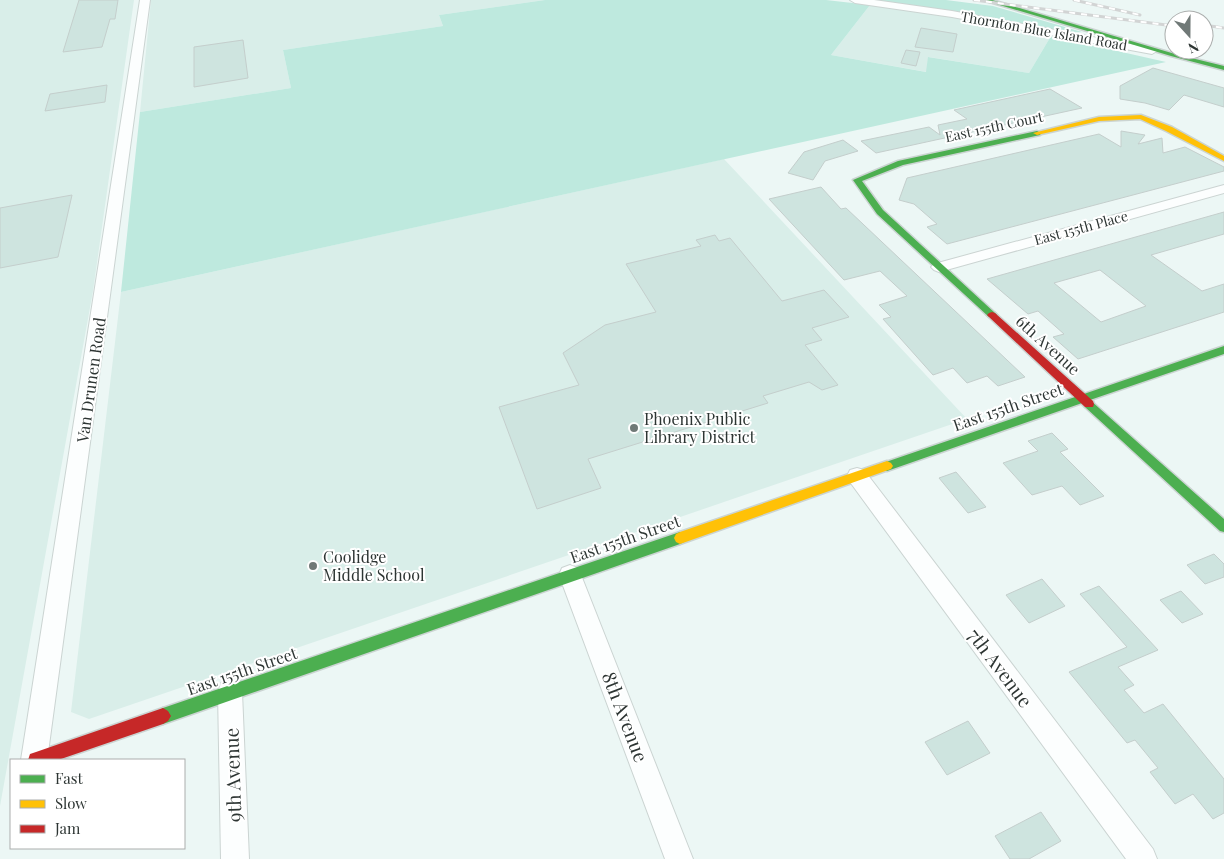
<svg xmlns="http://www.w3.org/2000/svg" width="1224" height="859" viewBox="0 0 1224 859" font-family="'Playfair Display',serif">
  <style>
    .built { fill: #d9eee9 }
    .green { fill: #bee9de }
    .building { fill: #cee4df; stroke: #c4cecc; fill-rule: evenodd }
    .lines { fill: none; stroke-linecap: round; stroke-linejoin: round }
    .street-casing { stroke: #cbd4d2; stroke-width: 2 }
    .fast-casing { stroke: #cbd4d2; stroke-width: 3 }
    .slow-casing { stroke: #cbd4d2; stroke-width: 3 }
    .jam-casing { stroke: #cbd4d2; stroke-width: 3 }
    .street { fill: #fcfefe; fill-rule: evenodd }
    .fast { fill: #4caf50; fill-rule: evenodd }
    .slow { fill: #ffc107; fill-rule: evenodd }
    .jam { fill: #c62828; fill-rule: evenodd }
    .rail-casing { stroke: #d2d4d4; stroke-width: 3 }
    .rail { stroke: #fff; stroke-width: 2; stroke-dasharray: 6; stroke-linecap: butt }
    .poi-dot { fill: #707977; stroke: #fff; stroke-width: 2 }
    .labels { text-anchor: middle; stroke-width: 4; stroke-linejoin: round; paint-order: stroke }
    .far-street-label { font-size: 14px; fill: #2d3533; stroke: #fff }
    .street-label { font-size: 16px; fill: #2d3533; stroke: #fff }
    .poi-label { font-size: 16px; fill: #2d3533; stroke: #fff; text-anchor: start }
    .near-street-label { font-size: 19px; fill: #2d3533; stroke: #fff }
  </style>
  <rect width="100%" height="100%" fill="#ecf7f5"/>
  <path class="built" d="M0,0h134l-41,291 -93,515z
    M151,0h394l-106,15 4,11 -160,24 8,38 -151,24z
    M870,5l99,15 82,16 -22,37 -100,-16 -2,15 -96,-17z
    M724,159l243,260 -878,300 -18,-7 50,-420z"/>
  <path class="green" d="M545,0h281l44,5 -39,50 95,17 2,-15 101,16 22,-37 115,26 -1045,230 19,-180 151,-24 -8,-38 160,-24 -4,-11z
    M874,0h72l47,6 89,26 -13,1 -64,-13z"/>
  <path class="building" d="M79,0h39l-3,19h-5l-8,28 -39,5z
    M921,28l36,6 -4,18 -38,-5z
    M243,40l5,38 -54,9v-40z
    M906,50l14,2 -4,14 -15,-3z
    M1153,68l71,20v19l-40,-12 -15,15 -24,-7 -25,-4v-13z
    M107,85l-2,17 -60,9 5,-17z
    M1050,89l32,19 -206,45 -15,-12 68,-14 11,8 -2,-10 29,-6 -13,-9z
    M1121,131l24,4 -7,9 24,-6 1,15 22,-6 39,20v4l-277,73 -20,-17 10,-3 -23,-20 -15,-4 8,-22 192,-44 22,13z
    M843,140l15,11 -33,10 -12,19 -25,-7 16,-21z
    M821,187l20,22 5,-1 179,169 -27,9 -11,-10 -20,7 -14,-15 -20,7 -50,-56 8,-2 -12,-12 28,-9 -27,-25 -36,9 -75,-81z
    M72,195l-14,62 -58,11v-60z
    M1224,212v22l-73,21 51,36 22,-7v28l-146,47 -25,-22 11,-3 -26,-23 -10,3 -41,-35zM1100,270l46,36 -45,16 -47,-39z
    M715,235l4,6 11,-3 52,63 42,-11 25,27 -37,11 10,12 -17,5 33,40 -16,5 -13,-8 -46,14 5,7 -180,56 13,29 -64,21 -38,-102 80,-22 -16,-32 42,-28 51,-13 -30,-48 75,-18 -5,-6z
    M1052,433l16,16 -8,3 44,44 -24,9 -18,-19 -30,9 -29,-32 35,-12 -10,-10z
    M956,472l30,35 -18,6 -29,-35z
    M1214,554l10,10v13l-19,7 -18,-19z
    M1042,579l23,27 -36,17 -23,-28z
    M1099,586l59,64 -40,17 16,18 -10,5 20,23 19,-9 61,75v34l-11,6 -20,-25 -18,10 -25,-32 8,-4 -23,-28 -8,3 -58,-71 58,-25 -47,-53z
    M1181,591l22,23 -21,9 -22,-23z
    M968,721l22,32 -43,22 -22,-33z
    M1041,812l20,29 -32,18h-19l-15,-23z"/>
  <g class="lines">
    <defs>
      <path id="street" d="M140,0h10l-103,760h-26z
        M850,0h24l78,11 200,37 5,3 -5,3 -200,-37 -97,-14z
        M1224,185v8l-285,79 -5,-2 -3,-3 3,-3z
        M857,468l7,2 289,379 4,10h-31l-276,-377 -3,-6 3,-6z
        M570,565l8,3 3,7 112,284h-28l-106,-284 3,-7z
        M230,680l9,3 3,9 7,167h-28l-3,-167 3,-9z"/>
      <path id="fast" d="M983,0h9l183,54 49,12v4l-53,-14z
        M1037,131l4,2 -1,2 -137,30 -41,16 21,29 112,103 2,2 -2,2h-6l-112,-103 -24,-34 45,-19z
        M1224,346v8l-134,46 134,119v13l-4,-1 -135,-124v-5l-198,69 -4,-2 -2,-3 2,-3z
        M680,532l4,2 2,4 -2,4 -4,2 -517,180 -5,-3 -3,-5 3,-5 5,-3z"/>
      <path id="slow" d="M1141,115l31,12 52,29v5l-58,-30 -26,-12 -41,2 -62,14 -4,-2 66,-16z
        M887,461l4,2 2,3 -2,3 -211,75 -4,-2 -2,-4 2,-4 4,-2z"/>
      <path id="jam" d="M992,312l3,1 98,88 1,3 -1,3h-8l-96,-90 -2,-2 2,-2z
        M163,708l5,3 3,5 -3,5 -5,3 -105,36h-30l2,-6 6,-2z"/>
    </defs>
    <use href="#street" class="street-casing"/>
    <use href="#fast" class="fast-casing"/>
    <use href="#slow" class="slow-casing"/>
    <use href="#jam" class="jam-casing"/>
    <use href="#street" class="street"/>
    <use href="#fast" class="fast"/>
    <use href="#slow" class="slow"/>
    <use href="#jam" class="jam"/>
    <defs>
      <path id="rail" d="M974,0l200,26
        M1074,0l66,15
        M1204,25l20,3"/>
    </defs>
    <use href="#rail" class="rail-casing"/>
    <use href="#rail" class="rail"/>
  </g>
  <g class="poi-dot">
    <circle cx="634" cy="428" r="5"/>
    <circle cx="313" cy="566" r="5"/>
  </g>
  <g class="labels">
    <g class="far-street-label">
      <text transform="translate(1044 31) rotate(10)" y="5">Thornton Blue Island Road</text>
      <text transform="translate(994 127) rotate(-12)" y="5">East 155th Court</text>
      <text transform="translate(1081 228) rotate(-15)" y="5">East 155th Place</text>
    </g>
    <g class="street-label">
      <text transform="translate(1048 345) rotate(42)" y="6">6th Avenue</text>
      <text transform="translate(91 380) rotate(-82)" y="6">Van Drunen Road</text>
      <text transform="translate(1008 407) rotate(-19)" y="6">East 155th Street</text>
      <text transform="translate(625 539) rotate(-19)" y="6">East 155th Street</text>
      <text transform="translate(242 671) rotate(-19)" y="6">East 155th Street</text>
    </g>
    <g class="poi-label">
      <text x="644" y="425">Phoenix Public<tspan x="644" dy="18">Library District</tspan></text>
      <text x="323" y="563">Coolidge<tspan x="323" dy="18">Middle School</tspan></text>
    </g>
    <g class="near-street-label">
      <text transform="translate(1000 668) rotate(53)" y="7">7th Avenue</text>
      <text transform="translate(625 717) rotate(69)" y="7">8th Avenue</text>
      <text transform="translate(233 775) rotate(-92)" y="7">9th Avenue</text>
    </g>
  </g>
  <rect x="10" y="759" width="175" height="90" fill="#ffffff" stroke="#abaead"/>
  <rect x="20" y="775" width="25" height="8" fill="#4caf50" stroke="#abaead"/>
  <text x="55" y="784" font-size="15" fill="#2d3533">Fast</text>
  <rect x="20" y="800" width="25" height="8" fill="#ffc107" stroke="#abaead"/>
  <text x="55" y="809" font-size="15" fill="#2d3533">Slow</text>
  <rect x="20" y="825" width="25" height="8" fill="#c62828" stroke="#abaead"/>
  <text x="55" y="834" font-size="15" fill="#2d3533">Jam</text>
  <g transform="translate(1189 35) rotate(159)"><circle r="24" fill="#ffffff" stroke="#abaead"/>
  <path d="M0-4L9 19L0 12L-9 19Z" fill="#707977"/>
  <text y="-8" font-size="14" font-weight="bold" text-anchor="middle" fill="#2d3533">N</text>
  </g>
</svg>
